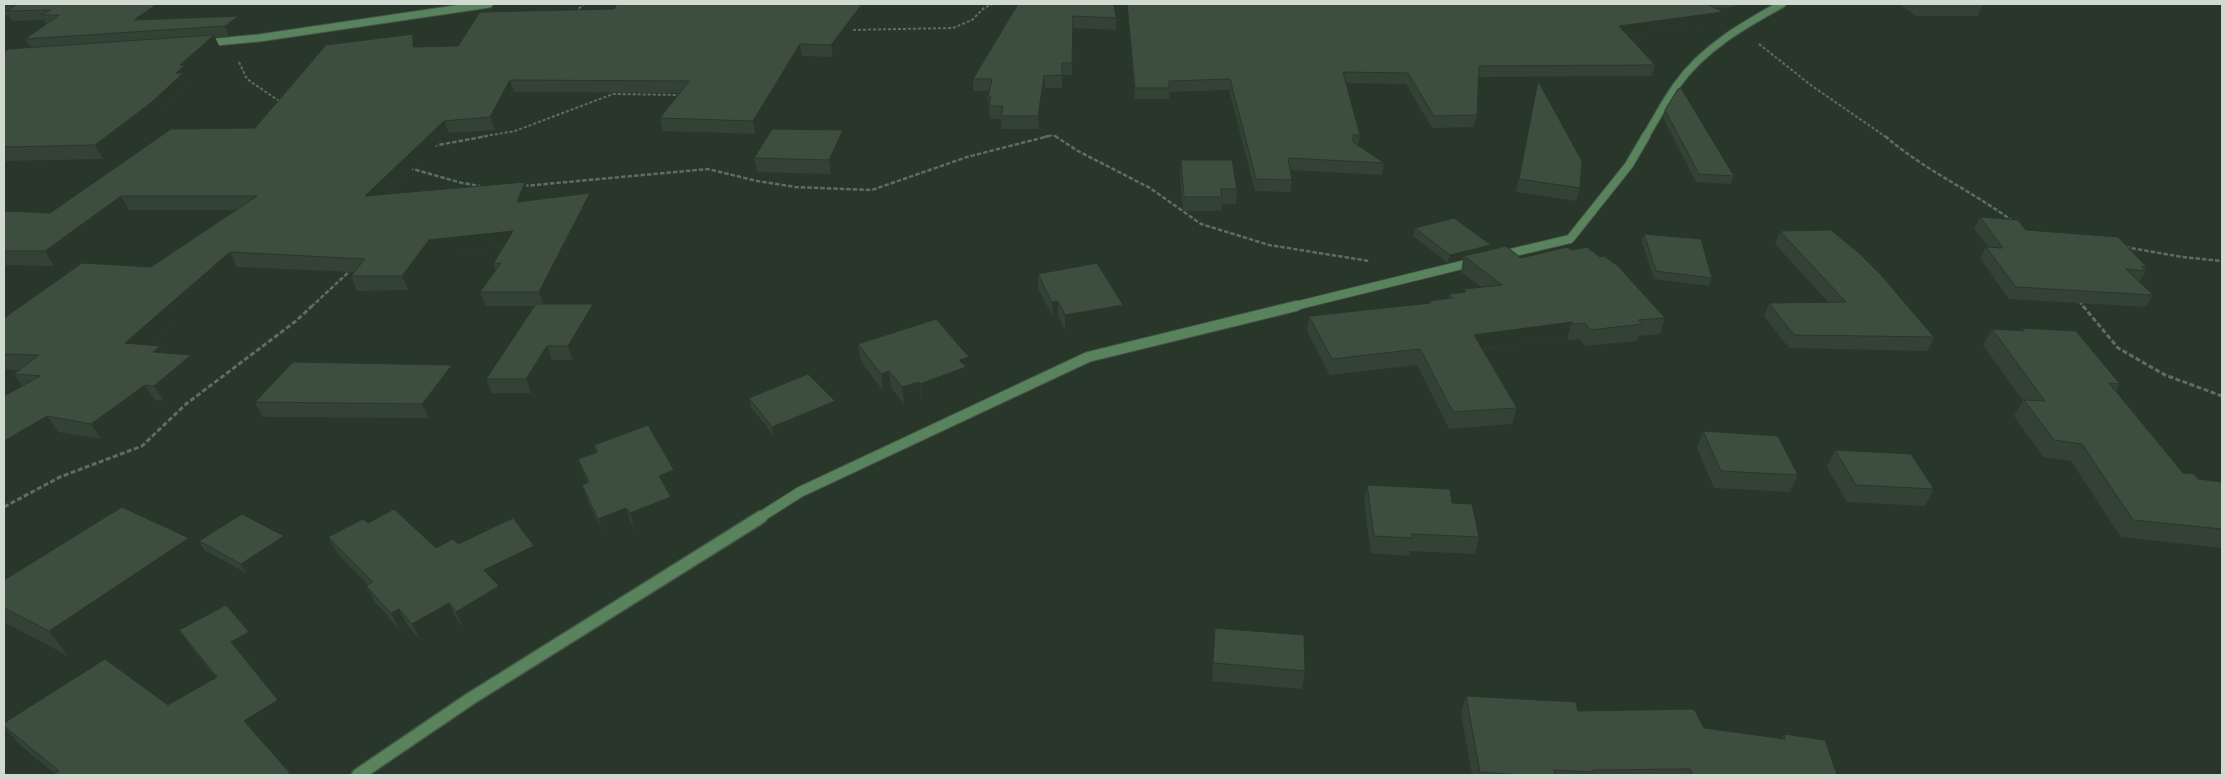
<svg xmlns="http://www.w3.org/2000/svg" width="2226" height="779" viewBox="0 0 2226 779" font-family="'Space Grotesk',sans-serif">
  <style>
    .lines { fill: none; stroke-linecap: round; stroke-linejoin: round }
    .minor-far3-casing { stroke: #465447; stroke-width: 9 }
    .minor-far2-casing { stroke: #465447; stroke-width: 10 }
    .minor-far1-casing { stroke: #465447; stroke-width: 12 }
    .minor-casing { stroke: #465447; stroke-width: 15 }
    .path-far2 { stroke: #5f6c60; stroke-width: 2; stroke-dasharray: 3 2; stroke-linecap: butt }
    .path-far1 { stroke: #5f6c60; stroke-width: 2.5; stroke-dasharray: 4.5 2; stroke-linecap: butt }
    .path { stroke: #5f6c60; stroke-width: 3; stroke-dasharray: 5 2.5; stroke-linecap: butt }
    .minor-far3 { stroke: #58835d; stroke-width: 7 }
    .minor-far2 { stroke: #58835d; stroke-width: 8 }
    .minor-far1 { stroke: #58835d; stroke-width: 10 }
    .minor { stroke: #58835d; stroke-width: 12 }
    .wall { fill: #344235 }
    .shaded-wall { fill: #2b362b }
    .building { fill: #3d4d3e; stroke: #2b362b }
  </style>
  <rect width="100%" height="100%" fill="#283729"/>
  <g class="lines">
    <defs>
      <path id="minor-far3" d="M205,43l54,-5 230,-34
        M1645,137c11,-17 20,-36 32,-52 26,-37 67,-60 105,-81"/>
      <path id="minor-far2" d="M1502,255l68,-16 59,-74 17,-29
        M1291,307l183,-45"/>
      <path id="minor-far1" d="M759,518l41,-26 288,-135 208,-51"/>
      <path id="minor" d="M358,775l112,-76 291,-182"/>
    </defs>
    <use href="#minor-far3" class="minor-far3-casing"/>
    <use href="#minor-far2" class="minor-far2-casing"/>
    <use href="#minor-far1" class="minor-far1-casing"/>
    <use href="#minor" class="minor-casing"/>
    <path class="path-far2" d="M575,12l9,-8
      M848,30l105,-2 19,-8 12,-12 9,-4
      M1759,44l53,42 74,51
      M239,62l8,17 32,22 -1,4
      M480,137l35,-6 98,-37 68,1
      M1044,137l9,-2 4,2"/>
    <path class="path-far1" d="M1055,136l23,15 72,37 51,36 68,21 100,16
      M1885,136c39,34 87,55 129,86
      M433,146l54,-10
      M409,168l53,15 18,3
      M524,186l184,-17 49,12 38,6 77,3 95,-33 82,-21
      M2125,247l57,10 40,4
      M2079,301l5,6
      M311,307l41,-38"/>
    <path class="path" d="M2083,306l35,42 47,27 57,21
      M4,507l56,-30 82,-31 44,-42 110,-83 16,-15"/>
    <use href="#minor-far3" class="minor-far3"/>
    <use href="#minor-far2" class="minor-far2"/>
    <use href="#minor-far1" class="minor-far1"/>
    <use href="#minor" class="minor"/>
  </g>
  <path class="wall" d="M4,4l160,8 -9,7 89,7 -15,11 -14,1 5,10 -30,27 2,3 -5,4 2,4 -30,30 -56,43 -99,2v-110l26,-4 -5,-8 21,-15 -2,-4 -31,1 -4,-6h-5z
    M872,4l-39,53 -31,-1 -47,78 -92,-3 -3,-13 20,-25 -166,-1 -19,38 -46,3 -62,61 143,2 -2,5 62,-8 4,14 -49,97 53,13 -25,43h-21l-21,33h-39l-6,-14 48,-73h-48l-6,-14 16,-21 -3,-7 10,-17 -68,7 -27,36 -51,1 -6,-15 3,-4 -117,-5 -88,78 11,1 5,7 34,17 -35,31 -9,-1 -54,39 -43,-7 -36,-46 -8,-12 6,-4 -16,-1v-51l147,-51 86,-57h-108l-75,56 -50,-1v-54l46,2 205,-85 158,-94 4,13 41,-1z
    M1018,4l98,14v12l-43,-2 -1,47h-10v13h-17l-6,41h-37l-1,-10h-11l-2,-22 2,-6h-17v-12z
    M1127,4h609l-2,3 -19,1 8,4 -3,10 -93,13 28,30 -3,11 -173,1 -2,38 -3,12 -42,1 -26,-44 -60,-1 14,52 -2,10 26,18 -2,12 -92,-5 2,10 -2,12 -35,-1 -26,-101 -60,2v7h-34z
    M1899,4h84l-5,12h-62z
    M1538,81l42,107 -4,13 -60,-9z
    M1665,110l69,66 -3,8 -35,-2 -33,-64z
    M846,144l-15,30 -74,-2 -3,-14z
    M1181,160l56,29 -1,15h-14l-1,7h-38l-3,-37z
    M1980,217l46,13 121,37 -2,3 1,1 -7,11 14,13 -7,12 -137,-8 -29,-41 6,-11h2l-14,-18z
    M1415,228l75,22 31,8 144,60 -5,16 -22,2 -1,5 -52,5 -5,-7 -11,2 -2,-3 -84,12 34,58 -5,16 -63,5 -32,-64 -87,10 -23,-43 2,-16 120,-12v-3l19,-3 1,-4 15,-2v-3l17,-2 -20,-15 2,-13 -15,4 -35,-27z
    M1780,231l154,106 -6,14 -139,-3 -25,-32 5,-13 59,-1 -53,-58z
    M1644,234l68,44 -3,8 -55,-7 -12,-37z
    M1038,274l85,45 -58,11 -7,-14 -5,1 -15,-29z
    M2022,328l98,56 -4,7 67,82 15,6 24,3v66l-101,-11 -50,-76 -28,-4 -29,-41 9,-15 -40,-56 9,-16 28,2z
    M858,344l111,13 1,16 -4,1 1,10 -45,16 -1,-2 -17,6 -13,-17 -8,4 -22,-30z
    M457,379l-28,39 -166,-1 -8,-15z
    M749,398l87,12 -62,26 -23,-29z
    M1703,431l95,44 -8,17 -76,-4 -17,-40z
    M594,445l80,25 5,17 -11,5 8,23 -41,16 -3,-6 -28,11 -16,-34 -6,-17 5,-2 -9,-24 18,-6z
    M1835,450l99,39 -9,17 -78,-4 -20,-35z
    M1367,485l85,18 27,34 -4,17 -65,-3 -1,5 -38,-3 -7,-51z
    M368,523l68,25 22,-4 83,18 -44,22 10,19 -43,25 -7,-8 -36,21 -14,-16 -7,5 -25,-28 -9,-16 2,-1 -31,-32 -9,-16z
    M199,541l90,4 -43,28 -42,-23z
    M205,562l-137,94 -64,-34v-42z
    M1215,628l90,43 -3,18 -90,-8z
    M179,630l70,2 14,20 -16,10 31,38 14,21 -32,19 -205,34 -35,-29 -16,-18v-4l164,-18 48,-27 -22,-27z
    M1466,696l315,43 3,-5 53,41h-365l-11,-62z"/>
  <path class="shaded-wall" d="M157,4h3l4,8 -24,18 -6,-10z
    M862,4h10l-39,53 -2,-12z
    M1723,12l-3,10 -104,14 3,-10z
    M239,16l5,10 -15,11 -4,-11z
    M413,34l4,12 1,13 -5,-12z
    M214,35l6,13 -30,27 2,3 -5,4 2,4 -30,30 -56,43 -8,-14 81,-72 4,-8z
    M800,44l2,12 -47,78 -2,-13z
    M1044,76l1,12 -6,41 -1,-13z
    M510,80l4,12 -19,38 -5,-13z
    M444,121l5,12 -78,76 -6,-13z
    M843,130l3,14 -15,30 -2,-14z
    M525,182l5,14 -8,20 -5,-14z
    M590,193l4,14 -50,99 -5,-14z
    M121,196l8,14 -75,56 -9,-15z
    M513,231l5,14 -83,9 -27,36 -6,-14 27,-36z
    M1491,245l-2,8 -25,3 -1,3 -15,4 2,-8z
    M230,252l7,15 -103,91 -9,-15z
    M1058,301v15l-5,1 -1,-15z
    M593,304l5,13 -25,43 -5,-14z
    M1123,305v14l-58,11v-15z
    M1572,322l-5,16 -97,13 4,-16z
    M160,346l9,15 -16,-9z
    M547,346l5,14 -21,33 -5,-14z
    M191,355l8,15 -35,31 -10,-15z
    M969,357l1,16 -4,1 1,10 -45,16 -2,-16 39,-24z
    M452,365l5,14 -28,39 -7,-14z
    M889,371l2,16 -8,4 -2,-17z
    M919,382l2,16 -17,6 -2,-17z
    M145,385l10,15 -54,39 -10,-15z
    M835,401l1,9 -62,26 -2,-9z
    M47,416l11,16 -54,32v-23z
    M674,470l5,17 -15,6 -5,-17z
    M671,497l5,18 -41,16 -5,-18z
    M626,508l6,17 -28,11 -6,-17z
    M284,536l5,9 -43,28 -5,-9z
    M189,538l16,24 -137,94 -19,-25z
    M534,546l7,16 -50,25 -7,-17z
    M499,586l8,17 -43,25 -8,-16z
    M449,603l8,17 -36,21 -9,-17z
    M399,609l8,16 -7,5 -9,-17z
    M249,632l14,20 -18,11 -14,-21z
    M278,700l14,21 -34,20 -14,-20z"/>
  <path class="building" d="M4,4h153l-23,16 105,-4 -14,10 -200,13 34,-24h-18l10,-5 -44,1 9,-6h-12z
    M617,4h245l-31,41 -31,-1 -47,77 -93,-3 29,-37 -179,-1 -20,37 -46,4 -79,75 160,-14 -8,20 73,-9 -51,99h-59l21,-29 -8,1 20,-33 -84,9 -27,36h-51l14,-17 -135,-7 -105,91 35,3 -7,6 38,3 -37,31 -9,-1 -54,39 -44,-8 -43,25v-45l36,-20 -26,-2 25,-19 -35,-1v-36l78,-55 69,4 106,-71h-136l-76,55h-41v-40l46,2 121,-84 84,-1 71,-83 87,-11v13l45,-1 22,-34 134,-3z
    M1018,4h96l2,14 -43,-2 -1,47h-10v12l-18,1 -6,40h-37l2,-10h-14l2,-9h-3l4,-18h-19z
    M1127,4h580l16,8 -104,14 36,39 -176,1 -2,49 -43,1 -26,-43 -65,-1 17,63h-7v7l31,21 -96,-5 4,22 -36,-1 -26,-100 -61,2v7h-34z
    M214,35l-34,30h5l-9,8h7l-31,29 -57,43 -91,2v-96l4,-2z
    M1538,81l44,80 -2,27 -61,-9z
    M1681,88l53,88 -35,-2 -34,-64 13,-21z
    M772,129l71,1 -14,30 -75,-2z
    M1181,160h51l5,29h-16l1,8h-38z
    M1980,217l38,3 8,10 92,7 29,30 -5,-1 4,5 -20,-2 27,26 -137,-8 -30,-40 17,1z
    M1454,218l37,27 -41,10 -35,-27z
    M1831,230l28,23 23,23 52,61 -140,-2 -25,-32 77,-1 -66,-71z
    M1644,234l57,5 11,39 -56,-7z
    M1506,246l15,12 46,-11 4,3 16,-3 13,10 4,-1 14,10 47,52 -27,2 4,4 -52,6 -5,-7 -11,1 -2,-2 -98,13 43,73 -64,4 -33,-63 -88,10 -23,-43 122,-13 -2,-2 23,-3 -3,-4 17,-2 -2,-3 38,-4 -38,-29z
    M1097,263l26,42 -58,10 -7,-14 -6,1 -14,-28z
    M536,304h57l-25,42h-21l-21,33h-40z
    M936,319l33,38 -10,3 7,7 -46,17 -1,-2 -17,5 -13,-16 -8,3 -23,-30z
    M2022,328l54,3 44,53 -11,-1 74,90 11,1 4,5 24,3v47l-89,-9 -51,-76 -28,-4 -30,-40 21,1 -53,-72 32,2z
    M293,362l159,3 -30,39 -167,-2z
    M808,374l27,27 -63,26 -23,-29z
    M648,425l26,45 -15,6 12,21 -41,16 -4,-5 -28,11 -16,-34 7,-3 -11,-23 20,-7 -4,-7z
    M1703,431l75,5 20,39 -77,-4z
    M1835,450l76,4 23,35 -78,-4z
    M1367,485l83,4 2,14 20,1 7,33 -67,-3v4l-38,-2z
    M122,507l67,31 -140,93 -45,-23v-28z
    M394,509l42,39 17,-9 5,5 55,-26 21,28 -50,24 15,16 -43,26 -7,-9 -37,21 -13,-15 -8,4 -25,-27 7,-4 -45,-45 35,-18 5,4z
    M242,514l42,22 -43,28 -42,-23z
    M226,605l23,27 -18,10 47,58 -34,21 46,52 -3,2h-235l7,-4 -55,-45v-3l101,-64 63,46 49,-28 -38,-47z
    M1215,628l89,7 1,36 -92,-8z
    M1466,696l110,6 2,9 116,-2 10,19 81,11 -1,-5 41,6 12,35h-144l-3,-6 -97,1 1,2 -40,-2 1,5h-35l-40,-3z"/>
  <rect width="2226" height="779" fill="none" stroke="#d1dad1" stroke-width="10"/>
</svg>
